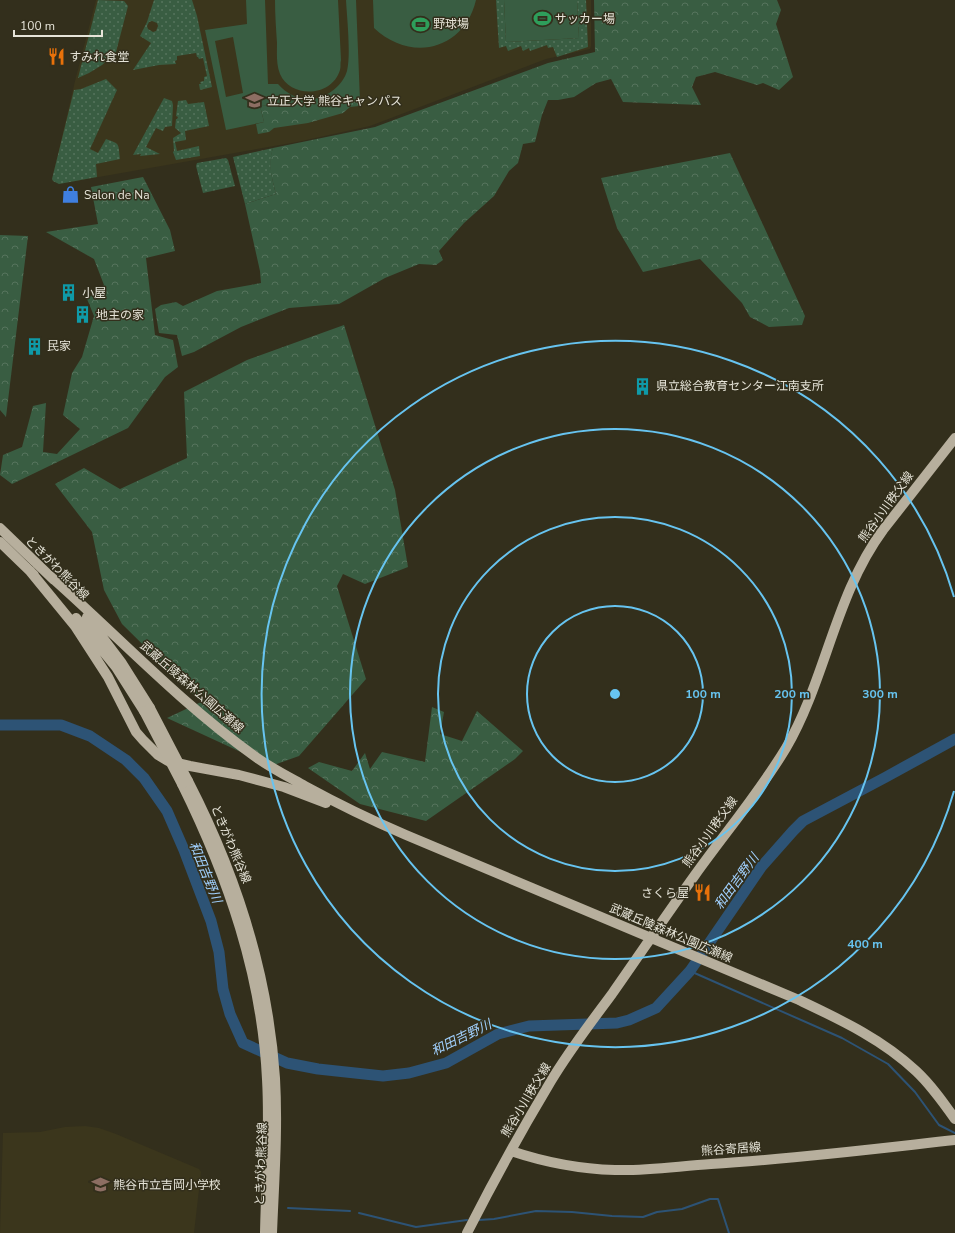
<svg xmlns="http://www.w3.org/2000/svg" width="955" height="1233" viewBox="0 0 955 1233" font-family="'Nunito Sans','Noto Sans JP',sans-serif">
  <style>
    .built { fill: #3b361c }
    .grass { fill: url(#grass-dots); fill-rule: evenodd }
    .forest { fill: url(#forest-crowns) }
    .garden { fill: #395d42; fill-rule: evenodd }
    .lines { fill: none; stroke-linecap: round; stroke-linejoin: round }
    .stream { stroke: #2d5375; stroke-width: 2 }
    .river { stroke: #2d5375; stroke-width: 11 }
    .major { stroke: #b7af9d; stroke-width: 10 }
    .major-bridge { stroke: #b7af9d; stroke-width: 10 }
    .ring { fill: none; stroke: #67c4f0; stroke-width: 2 }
    .labels { text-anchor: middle; stroke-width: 3; stroke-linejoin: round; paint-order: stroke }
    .poi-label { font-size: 12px; fill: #e6e4d8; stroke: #332f1c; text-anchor: start }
    .street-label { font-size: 12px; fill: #e6e4d8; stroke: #332f1c }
    .water-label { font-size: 13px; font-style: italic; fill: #a1d1ff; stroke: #332f1c }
    .centre { fill: #67c4f0; stroke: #332f1c; stroke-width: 2 }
    .ring-label { font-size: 12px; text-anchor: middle; font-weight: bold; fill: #67c4f0; stroke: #332f1c; stroke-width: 3; stroke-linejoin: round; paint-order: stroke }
  </style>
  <defs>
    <pattern id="grass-dots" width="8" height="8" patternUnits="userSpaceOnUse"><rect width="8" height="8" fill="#395d42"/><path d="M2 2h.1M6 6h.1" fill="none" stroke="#56745d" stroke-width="1.8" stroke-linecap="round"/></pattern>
    <pattern id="forest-crowns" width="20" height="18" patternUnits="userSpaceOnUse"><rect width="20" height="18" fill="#395d42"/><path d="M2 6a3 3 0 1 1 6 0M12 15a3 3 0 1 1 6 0" fill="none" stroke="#56745d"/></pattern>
  </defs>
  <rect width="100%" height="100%" fill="#332f1c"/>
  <path class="built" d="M96,0h495v46l-1,3 -44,10 -176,67 -73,16 -238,42 -6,-3 -1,-2 24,-102z
    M85,1126l14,2 17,6 83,35 2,3 -7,61h-194l3,-100 37,-1 25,-5z"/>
  <path class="grass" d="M98,0l26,1 4,5 -12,46 -14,13 -13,8 -11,5z
    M154,0h38l5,16 15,71 -12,3 -1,-6h2l-1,-2 4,-1v-4l3,-1 -4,-18 -4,1 -1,-2h-1l-1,-4 -19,3v4l-2,1 1,3 -17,1 -26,5 18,-27 -11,-7 7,-14zM152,21l5,2 1,3 -2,5 -3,1 -5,-3 -1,-3 2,-4z
    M496,0h8l2,42 73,-4 -2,-38h9l2,47 -31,10 -4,-10 -5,1 -1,-3 -17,6 -1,-3 -6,3 -2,-5 -13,5 -2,-5 -7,2z
    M106,79l11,11 -27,59 8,4 8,-14c15,5 12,5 14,20l-24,5 1,13 -38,7 -6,-3 -1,-2 22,-89 7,-1z
    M164,98l8,3 1,4 -1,21 -7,1 -2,4 -7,-3 -10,19 14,7 -20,2 1,-2 -8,1z
    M186,100l2,4 16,-2 5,24 -24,5 1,9 -11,2 2,9 22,-5 1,10 -24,4 -3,-8 1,-1 -1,-13 8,-5 -6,-5 1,-9h1l1,-2 -2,-1 2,-15z
    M273,148c-5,17 -1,30 3,46l-31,10 -12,-47z
    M226,158l2,2 7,26 -32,7 -7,-27 1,-3z"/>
  <path class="forest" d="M594,0h183l4,10 -5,14 17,53 -14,13 -16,-7 -6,2 -42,-13 -19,5 -4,10 9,18 -78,-3 -12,-23 -15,4 -22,14 -16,3h-10l-6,15 -7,27 -12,2 -5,19 -9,8 -15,25 -30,27 -25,28 4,9 -7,5 -17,-1 -34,14 -46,26 -50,4 -48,19 -47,25 -12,4 -5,-21 -18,-2 -4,-24 6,-4 15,-3 7,4 34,-15 44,-8 -1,-12 -15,-67 31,-10c-4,-17 -9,-29 -3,-46l102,-21 173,-64 47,-11z
    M360,101l-1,5 -9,1 -7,6 -35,10 -34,5 -5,4 -11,2 -2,-10 8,-2 -4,-16z
    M730,153l75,163 -3,9 -33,2 -19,-10 -8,-14 -42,-44 -57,13 -26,-44 -16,-50z
    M143,177l27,53 5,21 -29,7 9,77 18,5 5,27 -13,10 -37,51 -116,56 -12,-9 3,-20 19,-8 11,-41 13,-3 -3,49 14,2 23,-25 -17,-14 9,-42 10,-16 12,-41 -7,-17 17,-14 -10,-26 -48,-27 52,-8 -7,-37z
    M0,235l28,1 -22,181 -6,-7z
    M344,325l51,165 13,77 -43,17 -22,-10 -6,12 29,93 -67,77 -28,10 -104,-48 34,-16 -79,-78 -18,-34 -12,-58 -37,-48 29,-16 36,21 67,-31 -3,-66 63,-32z
    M432,707l12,5 -4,22 22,7 15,-30 46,40 -8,8 -89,62 -66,-17 -52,-36 11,-6 33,9 13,-18 5,16 12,-17 43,10z"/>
  <path class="garden" d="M246,0h19l3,84h10c9,10 22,17 35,15 15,-2 30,-14 34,-28 4,-17 0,-53 -1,-71h10l4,101 -100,5 4,16 -38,8 -21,-100 42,-6zM233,37l10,56 -17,4 -11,-56z
    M275,0h63l3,60c-1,3 0,7 -1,10 -8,27 -49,29 -60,4 -4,-10 -3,-21 -3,-31 -1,-14 -2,-29 -2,-43z
    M373,0h103c-12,50 -65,63 -102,28z
    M504,0h73l2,38 -73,4z"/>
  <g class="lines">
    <path class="stream" d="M690,971l152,67 46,26 27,28 24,33 16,8
      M288,1208l62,3
      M359,1213l57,14 51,-7
      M479,1220l15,-1 42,-8 36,1 40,4 31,1 14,-5 25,-3 28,-10h8l11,34"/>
    <path class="river" d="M0,725h61l29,11 36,24 18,18 23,33 17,39 27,71 8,31 4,37 7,25 13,29 44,20 31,6 65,7 26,-3 37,-10 52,-29 31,-8 88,-3 12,-3 27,-12 34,-37 72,-105 31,-35 10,-10 83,-44 69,-38"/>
    <path class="major" d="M0,528l54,52
      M0,542l34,33
      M30,571l45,55 33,51 28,55 7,8 15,15 10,6 22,5 49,9 45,12 42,16
      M50,576c68,60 129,126 203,179 16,12 34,21 52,31 33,18 66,34 101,49l393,165c42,20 83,39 117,71 15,14 27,31 39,48
      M87,617l34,45 29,46
      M76,618l40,49 28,44
      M188,781c48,93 80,192 87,297 3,52 -1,104 -3,155
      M182,784c46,93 80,191 85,295 3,51 -1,103 -2,154
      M511,1151c33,11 68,18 104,19 32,1 64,-4 96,-6 82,-5 163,-15 244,-24
      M467,1233c26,-51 54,-102 84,-152 18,-30 40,-59 61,-87 28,-40 55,-80 83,-119 30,-42 64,-82 91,-127 40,-69 49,-153 97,-218l72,-92"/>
    <path class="major-bridge" d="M150,708l38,73
      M144,711l38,73"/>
  </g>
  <g class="ring">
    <circle cx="615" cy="694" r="88"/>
    <circle cx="615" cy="694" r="177"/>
    <circle cx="615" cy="694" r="265"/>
    <path d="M954 791A353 353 0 1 1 954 597"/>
  </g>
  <defs>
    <symbol id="stadium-bare" viewBox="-9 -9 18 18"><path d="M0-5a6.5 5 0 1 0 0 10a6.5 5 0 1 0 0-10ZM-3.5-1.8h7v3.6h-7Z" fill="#2e9e5b" stroke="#332f1c" stroke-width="2.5" paint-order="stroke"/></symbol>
    <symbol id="restaurant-bare" viewBox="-9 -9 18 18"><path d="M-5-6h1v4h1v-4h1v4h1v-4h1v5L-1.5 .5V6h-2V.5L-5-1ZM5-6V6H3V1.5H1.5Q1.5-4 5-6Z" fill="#e8710a" stroke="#332f1c" stroke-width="2.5" paint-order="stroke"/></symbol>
    <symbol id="university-bare" viewBox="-9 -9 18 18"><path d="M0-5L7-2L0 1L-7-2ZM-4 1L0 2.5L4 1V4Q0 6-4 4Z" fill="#8d6e63" stroke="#332f1c" stroke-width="2.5" paint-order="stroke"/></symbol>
    <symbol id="shop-bare" viewBox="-9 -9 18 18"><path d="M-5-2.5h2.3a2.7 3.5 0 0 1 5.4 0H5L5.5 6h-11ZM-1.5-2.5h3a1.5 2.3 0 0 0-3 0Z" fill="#3f7fe0" stroke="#332f1c" stroke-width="2.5" paint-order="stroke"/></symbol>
    <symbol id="building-bare" viewBox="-9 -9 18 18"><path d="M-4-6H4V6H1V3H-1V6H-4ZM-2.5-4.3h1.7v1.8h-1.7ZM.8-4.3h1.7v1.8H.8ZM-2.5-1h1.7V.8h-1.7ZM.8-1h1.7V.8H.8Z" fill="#0f9aa8" stroke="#332f1c" stroke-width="2.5" paint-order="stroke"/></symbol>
    <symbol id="school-bare" viewBox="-9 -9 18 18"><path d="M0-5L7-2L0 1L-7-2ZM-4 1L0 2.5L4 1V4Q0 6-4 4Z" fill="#8d6e63" stroke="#332f1c" stroke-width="2.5" paint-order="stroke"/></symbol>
  </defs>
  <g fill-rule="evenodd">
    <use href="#stadium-bare" x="530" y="6" width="25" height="25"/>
    <use href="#stadium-bare" x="408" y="12" width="25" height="25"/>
    <use href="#restaurant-bare" x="44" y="44" width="25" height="25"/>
    <use href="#university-bare" x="242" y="88" width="25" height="25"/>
    <use href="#shop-bare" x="58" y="182" width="25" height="25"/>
    <use href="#building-bare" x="56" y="280" width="25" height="25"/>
    <use href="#building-bare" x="70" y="302" width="25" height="25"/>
    <use href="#building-bare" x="22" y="334" width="25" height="25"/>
    <use href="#building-bare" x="630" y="374" width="25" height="25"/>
    <use href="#restaurant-bare" x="690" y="880" width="25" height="25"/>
    <use href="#school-bare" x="88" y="1172" width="25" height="25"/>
  </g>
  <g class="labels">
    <g class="poi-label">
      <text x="555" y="23">サッカー場</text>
      <text x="433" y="28">野球場</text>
      <text x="69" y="61">すみれ食堂</text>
      <text x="267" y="105">立正大学 熊谷キャンパス</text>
      <text x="84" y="199">Salon de Na</text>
      <text x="82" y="297">小屋</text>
      <text x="96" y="319">地主の家</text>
      <text x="47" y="350">民家</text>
      <text x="656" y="390">県立総合教育センター江南支所</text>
      <text x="689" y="897" text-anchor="end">さくら屋</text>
      <text x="113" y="1189">熊谷市立吉岡小学校</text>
    </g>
    <g class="street-label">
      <text transform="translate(886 507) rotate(-54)" y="4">熊谷小川秩父線</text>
      <text transform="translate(57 568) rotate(45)" y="4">ときがわ熊谷線</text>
      <text transform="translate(192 687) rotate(41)" y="4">武蔵丘陵森林公園広瀬線</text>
      <text transform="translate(710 832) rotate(-54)" y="4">熊谷小川秩父線</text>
      <text transform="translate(231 844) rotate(67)" y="4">ときがわ熊谷線</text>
      <text transform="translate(671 933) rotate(23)" y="4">武蔵丘陵森林公園広瀬線</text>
      <text transform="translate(526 1100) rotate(-59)" y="4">熊谷小川秩父線</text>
      <text transform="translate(731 1149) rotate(-4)" y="4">熊谷寄居線</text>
      <text transform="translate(261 1164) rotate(-88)" y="4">ときがわ熊谷線</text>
    </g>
    <g class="water-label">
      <text transform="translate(206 872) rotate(68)" y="5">和田吉野川</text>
      <text transform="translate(736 881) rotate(-54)" y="5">和田吉野川</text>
      <text transform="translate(461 1037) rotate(-26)" y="5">和田吉野川</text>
    </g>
  </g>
  <circle cx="615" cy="694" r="6" class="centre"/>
  <g class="ring-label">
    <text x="703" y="698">100 m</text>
    <text x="792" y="698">200 m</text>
    <text x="880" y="698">300 m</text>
    <text x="865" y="948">400 m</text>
  </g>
  <path d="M14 30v6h88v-6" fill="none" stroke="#e6e4d8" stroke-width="2"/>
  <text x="20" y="30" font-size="12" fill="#e6e4d8" stroke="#332f1c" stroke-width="3" paint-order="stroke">100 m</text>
</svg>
